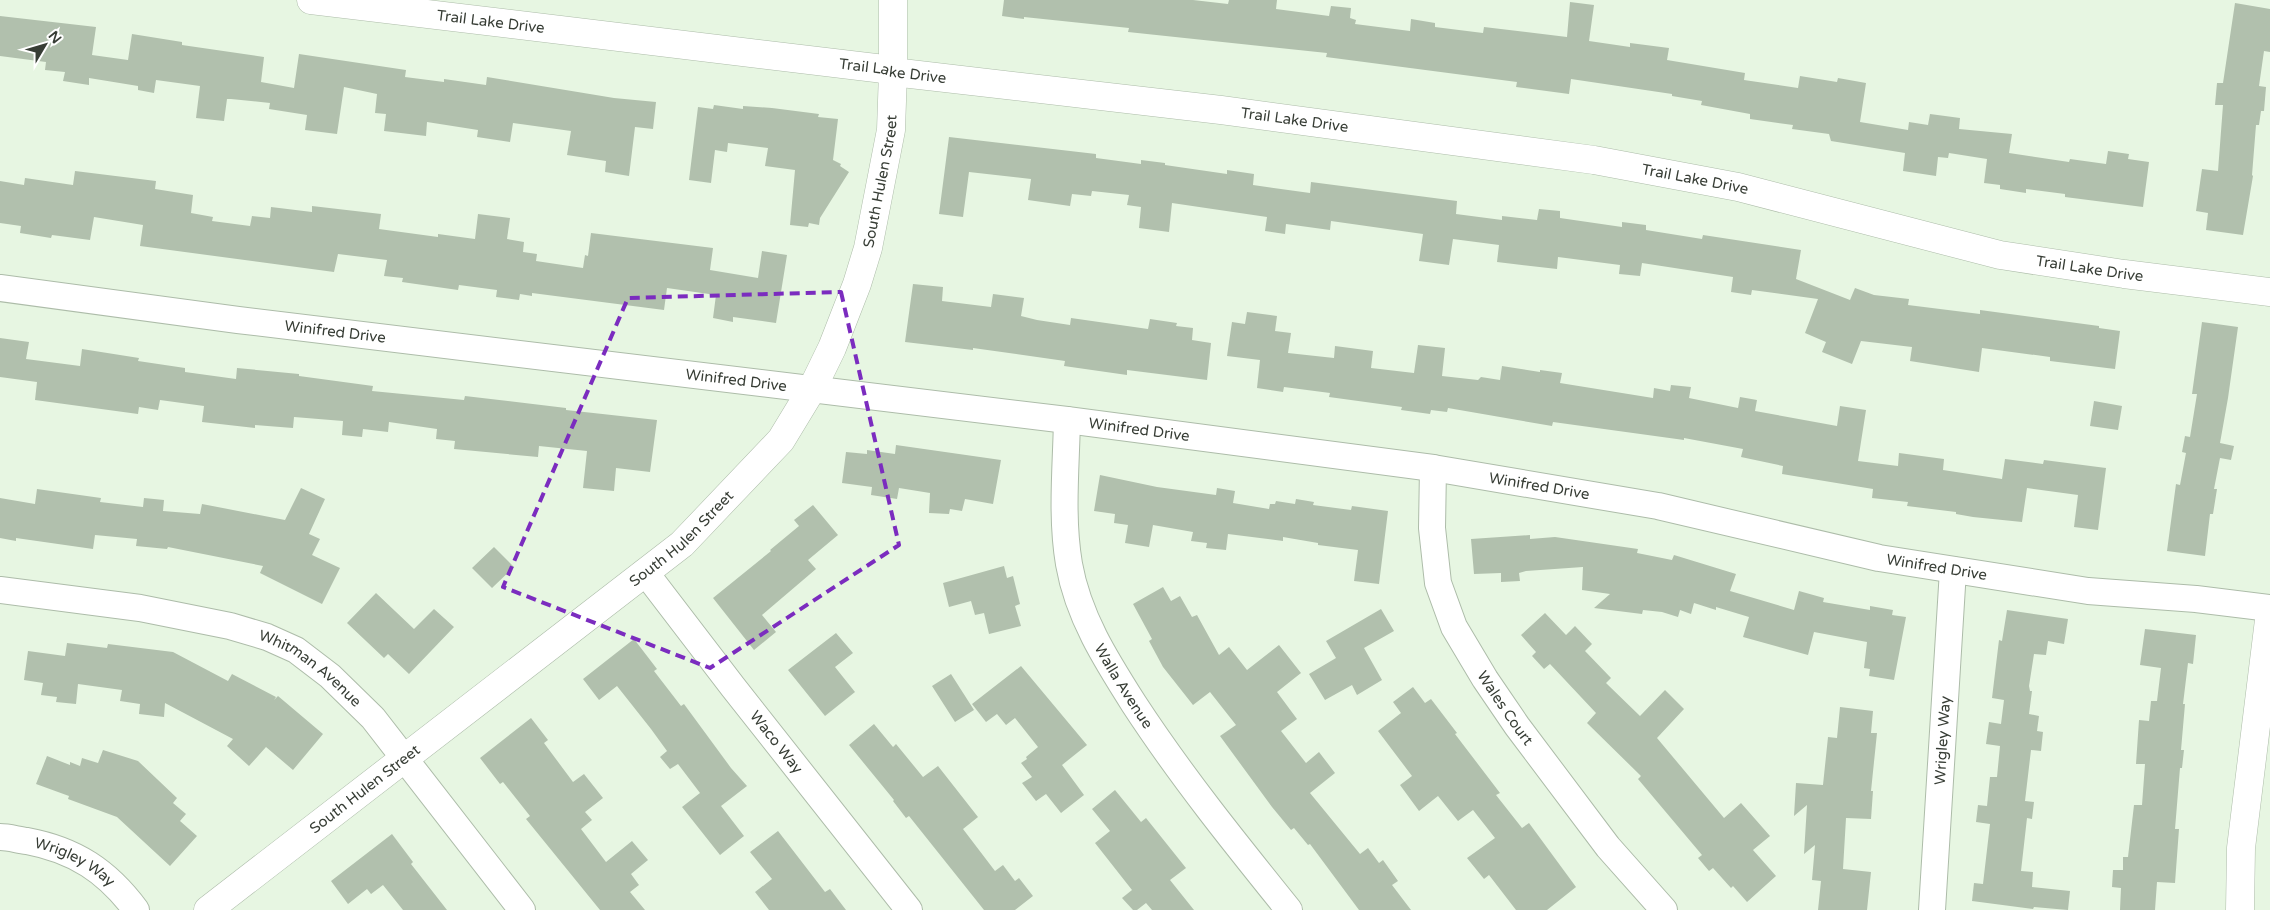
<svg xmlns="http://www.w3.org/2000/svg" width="2270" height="910" viewBox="0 0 2270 910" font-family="'Varela Round',sans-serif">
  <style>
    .building { fill: #b1c0ad }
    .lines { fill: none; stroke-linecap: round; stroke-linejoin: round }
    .minor-casing { stroke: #adbca9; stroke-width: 28 }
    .tertiary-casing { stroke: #adbca9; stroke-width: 29 }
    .secondary-casing { stroke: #adbca9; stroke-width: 29 }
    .minor { stroke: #fff; stroke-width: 26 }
    .tertiary { stroke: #fff; stroke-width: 28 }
    .secondary { stroke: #fff; stroke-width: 28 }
    .marked { fill: none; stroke: #7b2cbf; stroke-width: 4; stroke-dasharray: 10 6; stroke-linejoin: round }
    .labels { text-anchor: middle; stroke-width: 4; stroke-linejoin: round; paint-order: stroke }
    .street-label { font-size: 15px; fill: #373d35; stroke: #fff }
  </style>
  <rect width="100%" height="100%" fill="#e7f6e2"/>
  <path class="building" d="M1004,0h189l35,4 1,-4h48l-1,9 53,7 2,-10 20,2 -1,10 6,2 -1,4 55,7 1,-12 24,4v4l48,6 1,-6 83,10 3,-35 24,3 -5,36 41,6v-4l39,5 -2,12 78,13 -1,7 54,8 2,-12 37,6 1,-4 28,5 -6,39 48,8 1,-8 19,3 2,-11 30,4 -1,11 53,5 -3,19 60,9 1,-3 36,5 2,-13 21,3 -1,5 21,3 -6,45 -78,-10v-3l-39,-5v4l-26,-4v-4l-16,-2 3,-24 -38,-6 -1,5 -10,-1 -2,19 -33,-5 2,-18 -74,-12 -2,-7 -37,-5 1,-4 -43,-6v-5l-49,-9 1,-4 -30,-5v-2l-101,-15 -2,15 -53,-7 1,-5 -191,-25 1,-4 -199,-21 1,-4 -105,-11v2l-22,-3z
    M2235,3l35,6v43l-6,-1 -5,35 7,1 -2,24h-3l-2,14h-3l-4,50 1,1 -10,59 -37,-5 2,-17 -12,-2 6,-42 16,2 5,-66h-8l2,-22h6z
    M0,16l96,11 -4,28 36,5 4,-26 50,8v3l82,12 -3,25 33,6 5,-34 107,16 -1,7 39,5v-3l42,6 1,-8 127,21 42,4 -3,27 -18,-2 -6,49 -24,-4 1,-11 -39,-6 4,-24 -58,-8 -3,19 -33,-5 1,-7 -51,-8 -1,14 -42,-5 2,-17 -11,-1 2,-19 -33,-7 -7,47 -32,-4 2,-15 -38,-6 1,-6 -39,-4h-4l-3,22 -28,-3 4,-32 -44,-6 -2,13 -16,-3v-4l-49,-8v7l-26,-4 2,-9 -20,-2 1,-8 -46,-6z
    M714,105l29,4v-3l29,2 47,6 -1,3 20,2 -5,41 8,4 -1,2 9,6 -29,46 -1,7 -10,-2 -1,4 -18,-2 5,-55 -30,-4 3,-18 -40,-5 -1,9 -12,-2 -4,33 -22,-3 9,-73 15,2z
    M949,137l147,17v4l45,6v-4l24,3v2l62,9v-4l27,4 -1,11 57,8 1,-11 146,19 -1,13 46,6v-4l35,4 2,-11 21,2v7l62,9v-5l24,3v5l56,9 1,-4 98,15 -5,29 54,21 5,-12 19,7 35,4 -1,6 72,9v-4l119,16v2l21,3 -5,38 -65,-8v-4l-68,-9 -3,24 -69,-11 2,-14 -51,-6 -9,23 -30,-12 4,-10 -21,-9 13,-34 -66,-9 -1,5 -20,-3 2,-15 -91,-14 -2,13 -21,-2 1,-9 -62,-8 -1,12 -60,-7 2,-17 -46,-6 -4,26 -30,-4 4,-27 -92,-13 -1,9 -44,-6 -1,10 -20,-3 2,-14 -95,-14 -3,29 -30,-4 2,-21 -14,-2 2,-10 -37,-4 -1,5 -19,-2 -2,12 -42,-6 3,-21 -62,-7 -6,45 -24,-3z
    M75,171l81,10 -1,8 38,6 -2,18 22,4 -1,4 38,5 2,-10 18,2 1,-11 41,5v-6l69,8 -2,15 59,8v-3l37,5 3,-25 32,4 -3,21 17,3 -1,10 14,2 -1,7 47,7 2,-13 3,1 3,-23 122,15 -3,22 48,8 4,-27 25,4 -11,68 -43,-6v5l-20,-4 3,-23 -49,-7 -3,22 -132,-17v3l-12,-2 -1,6 -23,-3 1,-7 -38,-5 -1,5 -56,-8 1,-4 -19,-2 3,-16 -49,-6 -4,18 -194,-26 3,-21 -49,-8 -4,23 -38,-5 -1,3 -31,-5 1,-7 -21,-3v-42l24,4 1,-7 48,7z
    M913,284l30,3 -1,14 49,6 2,-13 31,4 -3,18 16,4 33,5 1,-7 77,11 2,-10 27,4 -1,3 17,2 -1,12 19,3 -4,37 -80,-10v5l-63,-9 1,-5 -92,-13v2l-68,-8z
    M1247,312l30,4 -2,15 16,2 -3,20 46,5 1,-12 38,5 -2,17 43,5 4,-28 27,3 -3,28 36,4 3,-3 19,3 2,-14 38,6v-2l22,3 -2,10 93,15 1,-10 16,3 1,-6 20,2 -2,11 49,10 2,-11 17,3 -2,11 82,15 3,-20 26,4 -8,51 40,5 1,-13 45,6 -1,11 59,9 3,-20 38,5 1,-4 62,8 -8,62 -24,-3 4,-32 -51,-7 -5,34 -49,-5 -17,-3v-2l-49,-6 1,-4 -36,-4 1,-9 -91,-15 1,-8 -42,-9 2,-8 -59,-11v2l-131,-18 -1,4 -104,-18 -1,4 -16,-2 -1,4 -29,-4 1,-3 -73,-10 1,-4 -46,-6 -1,5 -26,-4 3,-28 -33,-4 5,-34 13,2z
    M2202,322l36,5 -10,71 -8,45 14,3 -3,14 -11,-2 -6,31h3l-4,25h-3l-5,42 -38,-5 9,-67 4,1 6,-32 -4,-1 3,-16 5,1 7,-43h-5z
    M0,338l29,4 -3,17 54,7 2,-17 57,9 -1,3 47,7v4l51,7 1,-11 62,6v2l74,10 -1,5 92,9 1,-4 101,12v2l91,10 -7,52 -34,-4 -2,23 -31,-3 4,-37 -48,-5 -1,11 -84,-8 1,-8 -19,-2 1,-10 -48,-7 -1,10 -25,-3 -1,8 -20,-2 1,-14 -49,-4 -1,11 -38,-3v3l-53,-6 2,-16 -44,-6 -2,10 -19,-3 -1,7 -103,-14 2,-18 -37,-5z
    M2094,401l28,5 -4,24 -28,-4z
    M896,445l105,15 -8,44 -28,-5 -3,12 -12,-2 -1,5 -20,-1 1,-20 -31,-5 -2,11 -26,-4 1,-8 -30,-4 4,-31 21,2v-4l28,4z
    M1100,475l57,12 59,8 1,-7 18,3 -2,12 36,6 1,-5h5l1,-3 19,3 1,-5 18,3 -1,3 38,5 1,-4 36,5 -9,73 -25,-3 4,-31 -40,-5v-2l-35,-6v4l-55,-7 -2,16 -20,-2 1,-5 -16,-2 2,-9 -40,-7 -4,22 -24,-4 3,-18 -14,-2 1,-9 -21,-3z
    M301,488l24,11 -16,35 11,5 -8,16 28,13 -18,36 -62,-31 3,-7 -95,-19 -1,2 -31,-3 1,-7 -42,-4 -2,14 -77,-11v3l-16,-3v-40l35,6 2,-15 64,9 -1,4 43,5 1,-9 20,2 -1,11 37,3 2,-10 83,16z
    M813,505l25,30 -30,25 8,9 -54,46 14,17 -22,18 -41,-52 58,-47 -1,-1 29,-24 -5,-6z
    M1530,535v4l25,-2 83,12 -1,4 35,7 2,-5 62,19 -6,17 64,19 5,-19 25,7 -1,4 47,8v-4l23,4 -1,5 14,2 -12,63 -25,-4 1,-7 -6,-1 3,-26 -53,-10 -6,23 -65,-18 6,-20 -33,-10v3l-22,-7 -3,11 -11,-4 -2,7 -16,-5 -19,-2 -1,4 -48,-6 16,-14 -28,-4 1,-23 -57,4 -7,2 1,8 -19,1v-9l-27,1 -3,-35z
    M494,547l20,20 -22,21 -20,-20z
    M1004,566l3,12 6,-2 7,28 -5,2 6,20 -32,8 -5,-21 -9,2 -4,-14 -22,6 -6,-24z
    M1163,587l8,14 9,-5 12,21 5,-2 22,40 10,-8 18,23 32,-25 22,28 -24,19 20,27 -16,12 25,32 13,-11 16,21 -25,20 50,61 8,-6 11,15 4,-3 15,21 -6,4 19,25h-52l-49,-66 -2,1 -14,-17 -3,2 -19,-23 -52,-71 16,-11 -26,-33 -17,13 -30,-38 -14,-26 3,-2 -19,-35z
    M376,593l38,36 20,-20 20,18 -45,47 -21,-20 -4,4 -37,-35z
    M1381,609l13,22 -30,17 18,32 -25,15 -5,-10 -27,15 -16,-26 27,-16 -10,-17z
    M2007,610l61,9 -4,25 -16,-3 -2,14 -12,-1 -5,32 1,5h2l-3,23 10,2 -2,15 6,1 -2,19 -10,-1 -6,51 9,1 -2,17 -5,-1 -6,53 12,1 -1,15 38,4 -2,19 -34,-3 -1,2 -61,-8 2,-18 9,1 7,-60 -14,-2 2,-17 9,1 3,-29h7l3,-31 -14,-2 3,-22 12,2 3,-24 -12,-2 7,-58 3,1z
    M1545,613l21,22 9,-9 17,18 -7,7 26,27 -5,5 34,33 25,-26 19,19 -27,29 67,80 17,-15 29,33 -17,14 23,26 -29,26 -14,-16 -2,2 -18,-20 -4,3 -11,-13 4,-3 -64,-76 3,-3 -54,-53 9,-10 -46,-49 -6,5 -12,-13 4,-4 -15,-17z
    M2145,629l51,6 -3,29 -5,-1 -5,41h2l-4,46h3l-2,18h-2l-5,61h4l-4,54 -18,-1 -2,28h-35l1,-22 -9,-1 1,-17h10v-13h5l6,-52h8l3,-41h-9l3,-44 10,1 2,-20h6l4,-33 -21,-3z
    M836,633l17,20 -18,14 20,25 -30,24 -37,-46z
    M634,639l23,30 -3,2 27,35 3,-2 47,64 16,18 -26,20 23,30 -24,19 -38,-48 18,-14 -22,-29 -8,5 -10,-12 7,-6 -16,-22 -34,-43 -18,14 -16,-21z
    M67,643l40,5 1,-4 65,8 55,29 4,-7 44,23 -2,3 4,-4 45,38 -30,36 -27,-23 -17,19 -22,-20 6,-7 -68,-36 -1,14 -25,-3 1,-10 -20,-3 2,-11 -44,-6 -2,20 -20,-2 1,-5 -16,-2 2,-12 -19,-3 4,-29 37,5z
    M1021,666l66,79 -25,20 22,30 -23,18 -15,-19 -10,7 -14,-18 10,-6 -11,-14 6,-4 -1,-2 12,-10 -23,-29 -9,7 -9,-11 -11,8 -14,-18z
    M951,674l23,36 -19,12 -23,-36z
    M1413,687l12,16 6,-4 26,34 -2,1 45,59 -4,2 26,33 7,-5 47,64 -29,23h-31l-27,-35 -5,4 -17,-21 28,-20 -22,-28 -15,11 -20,-25 -19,15 -19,-26 12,-9 -34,-45 23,-18 -8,-11z
    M1840,707l33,4 -2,22h6l-6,58h2l-2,28 -25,-1 -3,51 28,3 -4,38h-49l3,-29 -9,-1 3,-35 -11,9 3,-49 -13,11 2,-33 27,2 5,-48 9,1z
    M531,718l17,22 -4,3 29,39 11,-8 19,24 -18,14 7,8 -11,9 25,33 26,-21 16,19 -17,14 8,11 -9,7 15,18h-45l-74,-91 4,-3 -27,-34 -3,2 -20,-26z
    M874,724l19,23 3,-3 27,33 15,-11 40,51 -15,12 32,42 8,-6 12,16 4,-3 14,18 -18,14h-31l-75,-94 -3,2 -13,-17 1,-1 -45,-55z
    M103,750l35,11 39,37 -4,5 13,11 -6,7 17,15 -27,30 -53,-49 -49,-18 1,-3 -33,-12 11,-28 23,9v-3l10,4 2,-8 16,5z
    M1115,790l26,32 5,-4 40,50 -16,12 24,30h-42l-6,-7 -9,7h-4l-11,-12 10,-8 -37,-47 15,-12 -18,-22z
    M778,831l47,61 5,-3 16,21h-77l-14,-18 17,-13 -22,-27z
    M392,834l21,28 -2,2 36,46h-44l-20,-25 -12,9 -4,-5 -19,15 -17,-23z"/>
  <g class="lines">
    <defs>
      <g id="minor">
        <path id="s1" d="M0,288l238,32 829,100 366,48 225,38 221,52 209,33 108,8 74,9"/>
        <path id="s2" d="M1067,420c-1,48 -6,97 2,144 9,52 37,96 65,140 47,72 101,139 155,206"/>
        <path id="s3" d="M1433,468l-1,60 6,55 16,44 31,52 32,47 91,121 56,63"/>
        <path id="s4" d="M645,572l88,115 176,223"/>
        <path id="s5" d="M0,590l140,18 90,18 37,11 29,13 34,26 43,42 149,192"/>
        <path id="s6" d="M0,837c9,0 18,3 27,4 48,9 80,30 109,69"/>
        <path id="s7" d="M1932,910l21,-340"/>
      </g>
      <g id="tertiary">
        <path id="s8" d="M311,0l573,69 9,3 328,38 373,50 144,27 262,68 124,19 146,18"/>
        <path d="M2240,910l1,-62 29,-236"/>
      </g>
      <g id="secondary">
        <path id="s9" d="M208,910l474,-366 99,-104 31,-51 20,-41 25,-64 11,-36 23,-118 2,-58v-72"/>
      </g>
    </defs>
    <use href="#minor" class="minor-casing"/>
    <use href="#tertiary" class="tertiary-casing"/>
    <use href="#secondary" class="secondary-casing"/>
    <use href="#minor" class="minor"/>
    <use href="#tertiary" class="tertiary"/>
    <use href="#secondary" class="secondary"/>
  </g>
  <path class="marked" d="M841,292l58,253 -189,123 -207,-81 125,-289z"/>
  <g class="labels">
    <g class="street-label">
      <text dy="5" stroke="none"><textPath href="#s8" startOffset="181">Trail Lake Drive</textPath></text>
      <text dy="5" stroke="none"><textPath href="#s8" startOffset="586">Trail Lake Drive</textPath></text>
      <text dy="5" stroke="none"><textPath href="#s8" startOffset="991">Trail Lake Drive</textPath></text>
      <text dy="5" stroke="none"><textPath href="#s8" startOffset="1396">Trail Lake Drive</textPath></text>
      <text dy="5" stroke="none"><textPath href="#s9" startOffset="1022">South Hulen Street</textPath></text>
      <text dy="5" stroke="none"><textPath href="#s8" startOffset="1801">Trail Lake Drive</textPath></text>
      <text dy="5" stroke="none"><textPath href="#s1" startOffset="338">Winifred Drive</textPath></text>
      <text dy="5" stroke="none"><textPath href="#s1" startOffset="742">Winifred Drive</textPath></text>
      <text dy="5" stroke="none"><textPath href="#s1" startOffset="1148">Winifred Drive</textPath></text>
      <text dy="5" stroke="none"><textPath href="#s1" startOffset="1552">Winifred Drive</textPath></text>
      <text dy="5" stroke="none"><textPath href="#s9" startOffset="602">South Hulen Street</textPath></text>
      <text dy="5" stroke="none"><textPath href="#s1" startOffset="1958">Winifred Drive</textPath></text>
      <text dy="5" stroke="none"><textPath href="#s5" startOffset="325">Whitman Avenue</textPath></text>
      <text dy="5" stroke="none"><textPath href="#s2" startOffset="279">Walla Avenue</textPath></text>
      <text dy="5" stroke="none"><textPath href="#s3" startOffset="258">Wales Court</textPath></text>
      <text dy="5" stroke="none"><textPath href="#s7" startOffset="170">Wrigley Way</textPath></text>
      <text dy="5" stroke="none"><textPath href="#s4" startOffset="215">Waco Way</textPath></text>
      <text dy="5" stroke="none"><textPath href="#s9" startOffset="198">South Hulen Street</textPath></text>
      <text dy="5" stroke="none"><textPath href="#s6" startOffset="80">Wrigley Way</textPath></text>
    </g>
  </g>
  <g transform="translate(45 45) rotate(52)" stroke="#ffffff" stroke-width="4" paint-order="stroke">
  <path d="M0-4L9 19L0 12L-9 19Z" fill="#373d35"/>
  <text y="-8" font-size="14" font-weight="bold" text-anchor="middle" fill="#373d35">N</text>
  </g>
</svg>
